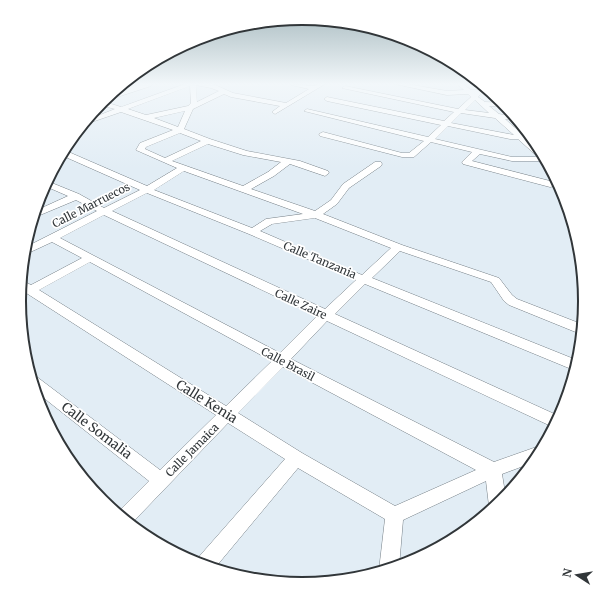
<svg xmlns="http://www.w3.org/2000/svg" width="605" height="603" viewBox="0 0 605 603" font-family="Merriweather,serif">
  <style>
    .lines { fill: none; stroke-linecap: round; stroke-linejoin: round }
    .street-casing { stroke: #757f86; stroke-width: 1 }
    .secondary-casing { stroke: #757f86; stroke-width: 1 }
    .street { fill: #fff; fill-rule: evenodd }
    .secondary { fill: #fff; fill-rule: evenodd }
    .labels { text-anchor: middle; stroke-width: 3.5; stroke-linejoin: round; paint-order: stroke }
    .street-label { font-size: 11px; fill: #313639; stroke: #fff }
    .near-street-label { font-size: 13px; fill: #313639; stroke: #fff }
    .rim { fill: none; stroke: #313639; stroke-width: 2 }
  </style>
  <rect width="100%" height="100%" fill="#e2edf5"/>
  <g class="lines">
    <defs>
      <path id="street" d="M185,84h28l20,9 53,10 23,-14 -18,-4 -1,-1 24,2 4,-2h7l-50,30 -3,-2 8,-6 -49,-9 -7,-3 -31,15 -9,20 26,10 37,12 53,10 28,10 1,2 -4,3 -35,-12 -16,12 -23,13 64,22 16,-11 12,-16 32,-22h6l1,2 -1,2 -32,22 -12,16 -14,10 79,31 97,33 13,17 5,4 67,26 -1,9 -5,-1 -69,-28 -5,-4 -13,-19 -91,-31 -28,27 207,83 -3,10 -211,-87 -30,30 226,103 -6,11 -228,-107 -36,38 203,103 48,-17 3,1 -8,15 -35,13 4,25 -14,12 -3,-5 -3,-25 -83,39 -4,47 -19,6 -1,-3 6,-51 -87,-51 -84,101 -19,-5 2,-5 88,-100 -57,-36 -98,102 -13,-12 32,-32 -114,-90 -5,-15 7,1 123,93 56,-55 -196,-126 1,-9 10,5 51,-27 -30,-16 -28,13v-7l73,-37 -21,-11 -43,18 2,-7 33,-15 -23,-10 2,-5 32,13 25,14 36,-18 -79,-35 3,-5 83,36 30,-18 -41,-18 4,-7 33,-13 -52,-18 -38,13 4,-5 28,-11 -16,-4 3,-4 19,6zM196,85l15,3 8,3 -22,11zM190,86l1,17 -3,3 -42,9 -18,-6zM185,111l-7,16 -24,-9zM180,133l21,8 -36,17 -20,-9 1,-2zM208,144l35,11 38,7 -13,10 -25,14 -71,-25zM184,171l119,43 -37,5 -14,9 -98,-38zM147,193l102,41 107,46 -31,29 -213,-98zM104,215l213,101 -37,37 -220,-115zM315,218l76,30 -29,27 -102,-44 12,-7zM90,262l182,99 -46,45 -187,-116zM283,367l193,103 -81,36 -93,-53 -64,-40z
        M395,84h12l40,7 17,-1 -7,-6h6l8,6 18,-1 4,4h-11l-4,4 7,5 20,1 3,4 -19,-1 10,8 17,3 3,4 -14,-2 17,15h8l3,4h-6l15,14 5,9h-35l-32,-7 -8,7 78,20h8l2,4 -10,2 -87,-23 -1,-2 10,-10 -41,-10 -17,15h-12l-82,-21 -1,-2 4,-2 79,21h7l15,-12 -120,-30 3,-2 121,28 13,-12 -114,-24 -3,-2 3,-2 117,24 10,-9 -112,-24 3,-2 113,23 13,-12 -3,-3 -21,1zM475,100l14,13 -24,-3zM461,113l34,5 19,17 -63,-12zM448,126l62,13h8l20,18h-26l-77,-18z"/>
      <path id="secondary" d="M140,84h12l-1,2 -43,14h-5l9,-7z"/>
    </defs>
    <use href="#street" class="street-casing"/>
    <use href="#secondary" class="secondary-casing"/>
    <use href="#street" class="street"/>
    <use href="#secondary" class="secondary"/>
  </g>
  <linearGradient id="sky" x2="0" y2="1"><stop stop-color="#a1b5ba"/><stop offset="0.5" stop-color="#f2f7fa"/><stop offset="1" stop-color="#f2f7fa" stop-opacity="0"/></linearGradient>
  <rect width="605" height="168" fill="url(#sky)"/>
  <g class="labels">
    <g class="street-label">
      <text transform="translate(91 205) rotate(-27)" y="4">Calle Marruecos</text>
      <text transform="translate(320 260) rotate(23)" y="4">Calle Tanzania</text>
      <text transform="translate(301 304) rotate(25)" y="4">Calle Zaire</text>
      <text transform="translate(288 364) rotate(28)" y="4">Calle Brasil</text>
      <text transform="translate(192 450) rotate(-45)" y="4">Calle Jamaica</text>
    </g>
    <g class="near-street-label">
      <text transform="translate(207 401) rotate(32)" y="5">Calle Kenia</text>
      <text transform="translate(97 430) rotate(37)" y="5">Calle Somalia</text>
    </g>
  </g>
  <path d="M0 0H605V603H0ZM26 301a276 276 0 1 1 552 0a276 276 0 1 1-552 0Z" fill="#fff" fill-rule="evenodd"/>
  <path class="rim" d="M26 301a276 276 0 1 1 552 0a276 276 0 1 1-552 0Z"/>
  <g transform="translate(577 575) rotate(282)" stroke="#ffffff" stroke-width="3" paint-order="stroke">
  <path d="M0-3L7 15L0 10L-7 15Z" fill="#313639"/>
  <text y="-6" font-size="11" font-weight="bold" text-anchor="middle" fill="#313639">N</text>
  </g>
</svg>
